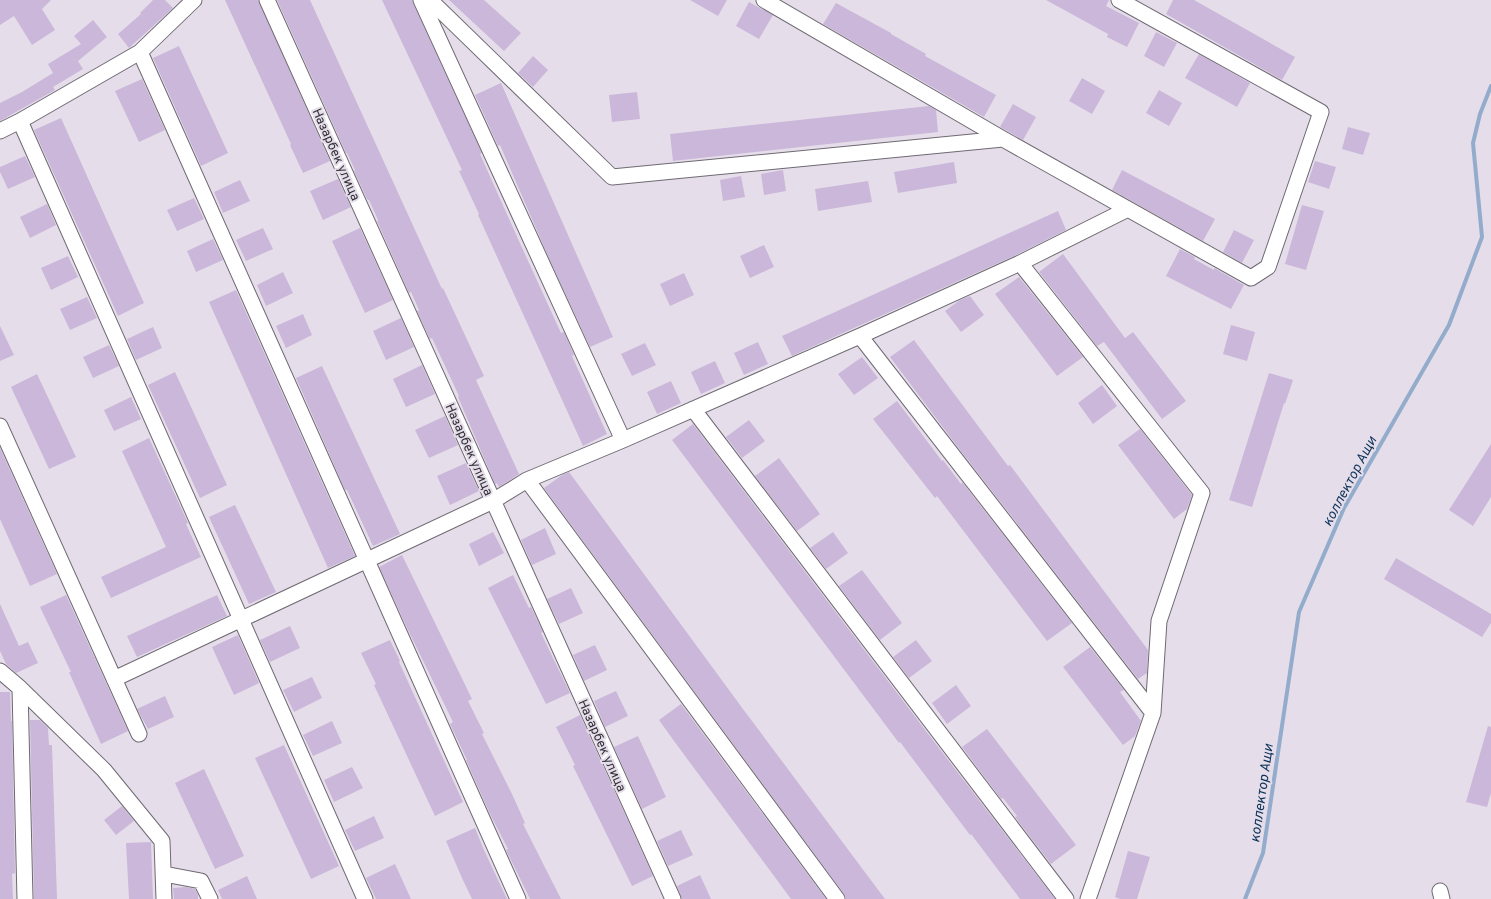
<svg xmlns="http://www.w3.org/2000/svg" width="1491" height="899" viewBox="0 0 1491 899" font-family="Overpass,sans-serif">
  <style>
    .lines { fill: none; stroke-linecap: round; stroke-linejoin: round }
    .stream { stroke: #94accb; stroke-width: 4 }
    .building { fill: #cbb7d9 }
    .minor-casing { stroke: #6f6973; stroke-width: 17 }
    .minor { stroke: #fff; stroke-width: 15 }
    .labels { text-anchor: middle; stroke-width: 4; stroke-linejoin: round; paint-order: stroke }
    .street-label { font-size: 13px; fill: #322f34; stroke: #e5deea }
    .water-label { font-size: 14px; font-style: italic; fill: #0e3259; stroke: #e5deea }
  </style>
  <rect width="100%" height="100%" fill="#e5deea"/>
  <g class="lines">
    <path class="stream" d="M1245,899l18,-46 36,-241 45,-104 105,-183 33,-88 -9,-94 7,-29 11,-28"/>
  </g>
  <path class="building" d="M0,0h51l-9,9 13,21 -23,15 -18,-29 -14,9z
    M153,0h12l8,8 -44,40 -11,-14 23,-20 -1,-1z
    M225,0h33l72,161 -27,12 -13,-28 1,-1z
    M277,0h33l132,289 1,-1 41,88 -8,4 43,94 -20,13 -2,-4 -2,1 -37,-87 1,-1 -27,-58 -2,1 -13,-28 2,-1 -8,-18 -2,1 -32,-72 1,-1 -9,-20 -2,-1 -13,-28 1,-1 -8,-17h-1z
    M382,0h30l70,153 -2,1 39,87 42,92 3,-1 10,23 -2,1 35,78 -24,12 -105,-231 1,-1 -20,-43 3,-1z
    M449,0h35l37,33 -17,18z
    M690,0h37l-9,16z
    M1046,0h63l-3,6 33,17 -12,24 -20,-10 1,-3z
    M1173,0h21l101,57 -13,23 -116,-66z
    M749,2l24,13 -14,24 -23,-13z
    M836,3l55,30v1l35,20 -1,2 71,39 -12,22 -161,-93z
    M93,20l14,17 -29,24 5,8 -30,18 2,3 -55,31v-18l22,-11 31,-19 -5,-9 33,-20 -7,-8z
    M1156,32l21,11 -13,24 -20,-11z
    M179,46l49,107 -27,13 -48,-108z
    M1199,54l51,29 -13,24 -52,-29z
    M533,56l15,14 -15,17 -15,-14z
    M1082,78l23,13 -13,23 -23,-13z
    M142,79l23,51 -26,12 -24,-51z
    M501,83l112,254 -23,10 -42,-91 -39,-90 -9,-21 -2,1 -23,-51z
    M1159,90l23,13 -13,23 -23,-13z
    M637,92l3,27 -28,3 -3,-27z
    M1013,104l23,13 -13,23 -23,-13z
    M929,106l7,4 2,22 -265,29 -3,-27z
    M61,118l83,185 -26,13 -84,-186z
    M1348,127l22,6 -7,22 -21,-6z
    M25,156l10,21 -27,12 -8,-17v-5z
    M1315,161l21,6 -7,22 -21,-7z
    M954,162l3,21 -59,10 -4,-21z
    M783,170l3,21 -22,4 -3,-21z
    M1122,170l93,49 -12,22 -91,-51z
    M741,176l4,21 -22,4 -3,-21z
    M338,179l13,28 -28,13 -13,-29z
    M240,180l10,21 -27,12 -9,-21z
    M868,181l4,21 -54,9 -3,-22z
    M194,198l10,21 -27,12 -10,-21z
    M47,204l9,21 -26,13 -10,-21z
    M1302,205l22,6 -18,59 -21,-6z
    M1058,211l8,19 -50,25 -224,101 -10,-20z
    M263,228l10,21 -27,12 -10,-21z
    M360,228l33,72 -28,13 -33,-72z
    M1234,230l20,10 -12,23 -19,-11z
    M213,239l10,21 -27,12 -9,-21z
    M764,245l10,22 -24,11 -10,-22z
    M1180,249l15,8 -1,2 20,11v-2l30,17 -13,24 -65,-33z
    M1063,254l62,84 8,-6 53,69 -24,18 -58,-77 -7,4 -58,-74z
    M68,256l10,21 -27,13 -10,-22z
    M283,272l10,21 -27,13 -9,-21z
    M684,273l10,22 -24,11 -10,-22z
    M1019,277l64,80 -26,19 -62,-82z
    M236,290l119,266 -27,12 -119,-266z
    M970,296l14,19 -23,17 -16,-21 15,-11z
    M87,297l10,21 -27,12 -10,-21z
    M303,314l9,21 -26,13 -10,-22z
    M401,318l13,29 -28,13 -13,-29z
    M1231,325l24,7 -8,29 -24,-7z
    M0,326l14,29 -14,6z
    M153,327l9,21 -26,12 -9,-21z
    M914,340l94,126 2,-1 138,185 -1,23 -9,6 -178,-229 -70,-93z
    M758,342l10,22 -24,11 -10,-22z
    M645,343l11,22 -24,11 -11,-22z
    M109,345l10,21 -26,12 -10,-21z
    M862,357l16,21 -24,17 -16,-21z
    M715,361l10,22 -24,11 -10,-22z
    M422,365l13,29 -29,13 -13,-28z
    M322,366l78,168 -27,12 -26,-56h-2l-49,-112z
    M175,372l52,113 -27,13 -52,-113z
    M1269,373l24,7 -8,24 -1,-1 -32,104 -23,-7z
    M37,374l39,83 -27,12 -38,-82z
    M671,381l10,22 -24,11 -10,-22z
    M1102,385l15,21 -24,18 -15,-21z
    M131,397l10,22 -27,12 -10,-21z
    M897,401l45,60 1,-1 18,24 1,-2 110,141 -25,18 -110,-145 -2,2 -62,-79z
    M445,416l13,29 -29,13 -14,-28z
    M749,420l16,21 -23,17 -16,-21z
    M693,424l236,311 126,164h-35l-49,-65 -1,1 -70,-93 -1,1 -227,-303z
    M1140,429l52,66 -5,14 -13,10 -56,-74z
    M149,438l39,85 -2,1 15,33 -90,41 -10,-21 65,-30 -44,-96z
    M1491,444v53l-18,29 -24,-16z
    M0,448l57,126 -27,12 -30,-67z
    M779,458l41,56 -23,17 -42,-55z
    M466,463l13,28 -29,14 -13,-29z
    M569,472l174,237 142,190h-39l-2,-5 -300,-406 18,-13z
    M235,505l41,87 -27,12 -40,-87z
    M545,528l11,26 -24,11 -11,-25z
    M493,532l11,21 -25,13 -10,-22z
    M833,532l15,21 -22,16 -16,-21z
    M402,555l70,144 -4,2 16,32 -2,1 30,60 13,29 -2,1 38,75h-31l-24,-49 2,-1 -18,-35 -24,-54h1l-17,-36 3,-2 -46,-94 -28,-61z
    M1396,558l95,56v9l-9,14 -98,-58z
    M862,570l40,53 -22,17 -41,-54z
    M513,575l16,33 2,-1 12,25 -2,1 29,60 -24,11 -58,-116z
    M571,588l12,25 -24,11 -12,-25z
    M66,595l62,136 -27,13 -32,-72h2l-31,-65z
    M217,595l10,21 -90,41 -10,-21z
    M0,604l19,42 9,-4 10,21 -22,10 -10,-9 -6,-13z
    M290,626l10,22 -30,14 -10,-22z
    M238,635l21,48 -25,12 -22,-48z
    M390,640l10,21 -1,1 64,140 -28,14 -61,-131 2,-1 -15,-31z
    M916,640l16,21 -23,17 -16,-21z
    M595,645l12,25 -23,11 -11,-26z
    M1090,647l34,43 -4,2 21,29 -6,15 -12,9 -60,-78z
    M312,677l10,21 -28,14 -11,-22z
    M956,685l15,21 -24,18 -15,-21z
    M616,691l12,25 -23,11 -11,-26z
    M0,692h10l1,29h1l3,152 -3,1 1,25h-13z
    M165,696l9,21 -26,12 -11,-20z
    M681,704l145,195h-35l-117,-158 -15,-21z
    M580,715l73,161 -21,10 -59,-120 2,-1 -19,-38z
    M30,720h10l8,8 1,17h3l5,154h-23z
    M332,721l10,22 -29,13 -10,-21z
    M1488,726l3,1v66l-4,14 -21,-5z
    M987,729l89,116 -25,19 -36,-47 2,-1 -14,-18 -2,1 -39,-52z
    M638,736l28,61 -24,12 -28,-62z
    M284,745l55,121 -28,13 -56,-121z
    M352,767l11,21 -29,14 -10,-22z
    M204,769l40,87 -29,13 -40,-86z
    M122,806l12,15 -18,14 -12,-15z
    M374,816l10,22 -29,13 -10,-21z
    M475,828l9,22 23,49h-35l-10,-21 -16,-37z
    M681,830l12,25 -25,11 -11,-25z
    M151,842l2,57h-24l-3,-56z
    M1128,851l22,6 -13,42h-17l-5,-2z
    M395,864l16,35h-35l-10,-21z
    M700,875l11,24h-29l-5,-13z
    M247,876l10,23h-35l-4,-9z
    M186,887l9,2 3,6v4h-24l-1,-11z"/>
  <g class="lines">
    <defs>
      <path id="minor" d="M267,0l406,899
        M421,0l202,440
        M430,0l182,177 391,-38
        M764,0l239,139 248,139 17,-11 53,-155 -202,-112
        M140,52l378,847
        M20,121l345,778
        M0,131l20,-10 120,-69 54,-52
        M1020,263l182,230 -43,128 -6,92 -65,186
        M860,336l293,377
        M693,409l373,490
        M0,426l139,308
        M527,480l310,419
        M0,671l20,17 84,82 58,71 2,58
        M114,679l379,-178 34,-21 96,-40 237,-104 160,-73 108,-54
        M20,688l5,211
        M164,874l37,7 9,18
        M1440,891l2,8"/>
    </defs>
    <use href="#minor" class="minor-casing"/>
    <use href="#minor" class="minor"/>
  </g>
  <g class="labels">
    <g class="street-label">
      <text transform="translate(337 154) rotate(66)" y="5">Назарбек улица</text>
      <text transform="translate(470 449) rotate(66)" y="5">Назарбек улица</text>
      <text transform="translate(603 745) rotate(66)" y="5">Назарбек улица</text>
    </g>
    <g class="water-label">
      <text transform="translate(1349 481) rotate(-62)" y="5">коллектор Ащи</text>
      <text transform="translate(1261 793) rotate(-82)" y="5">коллектор Ащи</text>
    </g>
  </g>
</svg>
